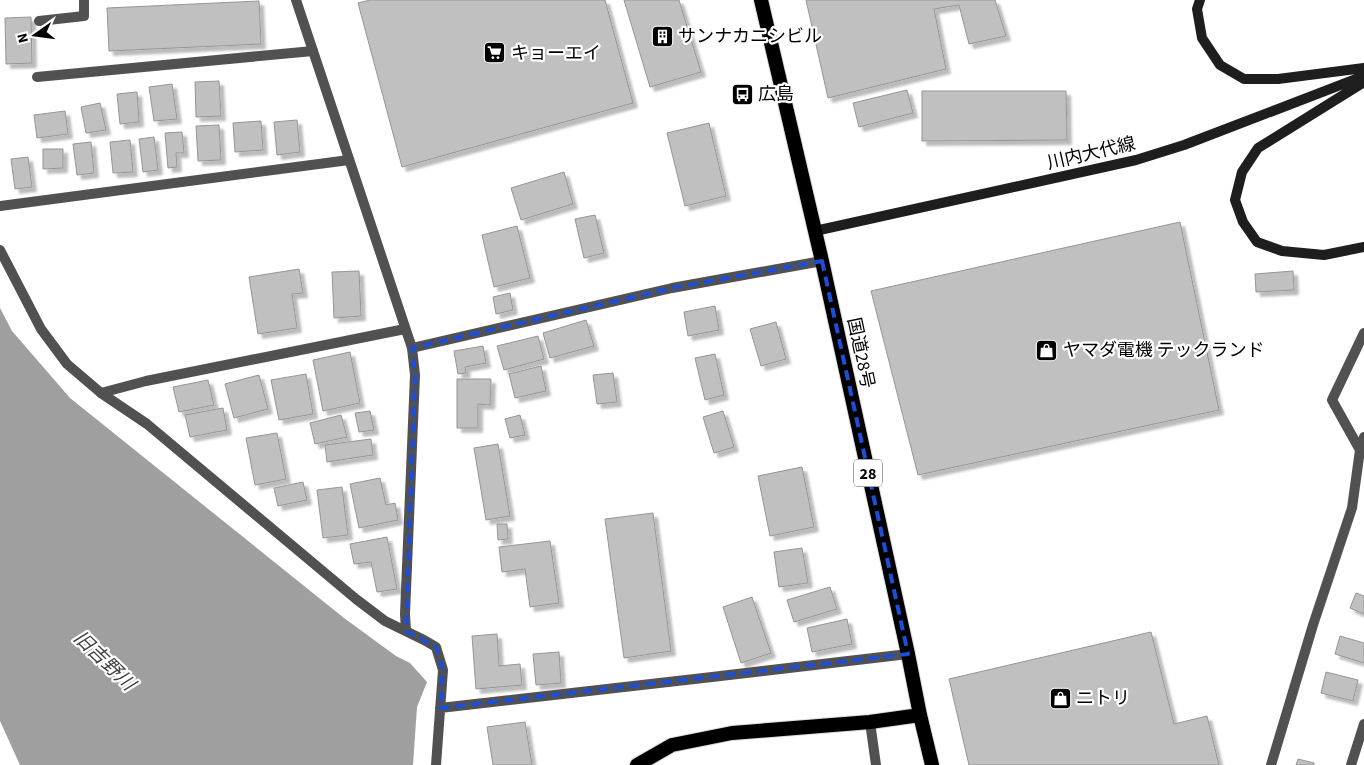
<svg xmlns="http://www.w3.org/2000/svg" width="1364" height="765" viewBox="0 0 1364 765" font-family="'Source Sans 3','Noto Sans JP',sans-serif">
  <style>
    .water { fill: #9f9f9f }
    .building { fill: #c0c0c0; stroke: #959595; filter: url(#shadow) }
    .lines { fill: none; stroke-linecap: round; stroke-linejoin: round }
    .trunk-casing { stroke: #dbdbdb; stroke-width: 16 }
    .service { stroke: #515151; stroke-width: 10 }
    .minor { stroke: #515151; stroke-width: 10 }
    .tertiary { stroke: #515151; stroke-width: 10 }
    .secondary { stroke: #1e1e1e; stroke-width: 10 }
    .trunk { stroke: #000; stroke-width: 14 }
    .marked { fill: none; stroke: #1d4ed8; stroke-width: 4; stroke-dasharray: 10 6; stroke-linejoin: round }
    .labels { text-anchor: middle; stroke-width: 4.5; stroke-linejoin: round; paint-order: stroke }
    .shield { fill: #fff; stroke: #4c4c4c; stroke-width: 1 }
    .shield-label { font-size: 16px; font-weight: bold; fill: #000 }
    .poi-label { font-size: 18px; fill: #000; stroke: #fff; text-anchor: start }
    .street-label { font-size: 18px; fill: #000; stroke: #fff }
    .water-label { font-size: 19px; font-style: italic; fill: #404040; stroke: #fff }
  </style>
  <defs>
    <filter id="shadow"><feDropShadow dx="4.5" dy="4.5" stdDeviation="1" flood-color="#0004"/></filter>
  </defs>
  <rect width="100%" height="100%" fill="#fff"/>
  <path class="water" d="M0,308l12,23 58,67 274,220 52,38 14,7 17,19 -10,25 -4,58h-393l-20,-44z"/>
  <path class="building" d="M370,0h235l28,103 -231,64 -44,-164z
    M624,0h55l22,72 -51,15z
    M806,0h189l11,36 -37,8 -10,-39 -25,4 12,60 -118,29z
    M259,1l2,43 -152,7 -2,-43z
    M31,17l1,46 -26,1 -1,-46z
    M219,81l2,35 -25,1 -1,-35z
    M172,84l5,35 -23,2 -5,-34z
    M907,90l6,23 -54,14 -6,-24z
    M922,91h144l1,49 -145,1z
    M137,92l2,30 -19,2 -3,-30z
    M100,103l6,27 -20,3 -5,-26z
    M65,111l3,23 -31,4 -3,-23z
    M297,120l3,32 -23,3 -3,-33z
    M261,121l2,29 -28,2 -2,-29z
    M709,123l17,73 -41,10 -18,-73z
    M219,125l2,35 -23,1 -2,-35z
    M182,132l2,21h-8l1,14 -9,1 -3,-35z
    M154,137l4,33 -15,2 -4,-33z
    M130,140l3,32 -20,1 -3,-31z
    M91,142l3,31 -17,2 -4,-31z
    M43,149h20v19l-20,1z
    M28,157l4,30 -17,2 -4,-30z
    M564,172l9,32 -52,16 -10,-32z
    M595,215l9,38 -20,5 -9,-39z
    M1180,222l39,188 -301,65 -47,-184z
    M517,226l13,52 -36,9 -12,-52z
    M299,269l4,24 -11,1 5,34 -39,6 -9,-57z
    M359,271l2,45 -27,2 -2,-46z
    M1293,271l1,19 -38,2 -1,-18z
    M510,293l3,17 -17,4 -3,-17z
    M715,306l4,24 -31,6 -4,-24z
    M586,320l8,26 -44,12 -7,-25z
    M776,322l10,37 -25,7 -11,-37z
    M538,336l6,23 -40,11 -7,-24z
    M483,346l3,17 -21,4 1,6 -8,1 -4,-23z
    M350,352l10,51 -37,8 -10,-51z
    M715,354l9,41 -19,5 -10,-42z
    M541,366l5,25 -31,7 -6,-24z
    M613,373l4,29 -20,2 -4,-29z
    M306,374l7,40 -34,6 -8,-40z
    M259,375l9,34 -34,9 -9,-34z
    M457,379h34l-1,26 -12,-1v24h-21z
    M208,380l6,25 -35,7 -6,-25z
    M223,408l4,22 -37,7 -5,-22z
    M370,411l4,19 -15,2 -4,-19z
    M723,411l11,36 -20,6 -11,-36z
    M341,415l6,22 -32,7 -5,-21z
    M520,415l5,20 -15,3 -5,-19z
    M277,433l9,46 -31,6 -9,-47z
    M371,439l2,16 -46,7 -2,-17z
    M498,444l12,72 -24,4 -12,-72z
    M802,467l12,60 -44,9 -12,-60z
    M380,478l6,27 9,-2 3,17 -39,8 -9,-44z
    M303,482l4,18 -29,6 -4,-18z
    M342,487l6,48 -25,3 -6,-48z
    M653,513l18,138 -47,7 -19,-139z
    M497,524h10l1,15 -10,1z
    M387,537l10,52 -20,3 -6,-30 -17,2 -4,-20z
    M550,541l9,62 -29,4 -5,-38 -23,3 -3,-25z
    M802,548l6,35 -29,4 -5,-35z
    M830,587l7,22 -43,13 -7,-22z
    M1356,593l8,3v18l-14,-6z
    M752,597l19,56 -30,10 -18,-56z
    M847,619l5,25 -40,8 -5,-24z
    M1151,632l23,92 33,-8 12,49h-250l-20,-86z
    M497,634l2,32 21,-2 2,21 -46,4 -4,-53z
    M1340,636l24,7v20l-29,-9z
    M559,652l2,31 -25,2 -3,-31z
    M1326,672l32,8 -5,21 -32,-8z
    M525,722l7,43h-39l-6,-38z
    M1298,759l16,4v2h-18z"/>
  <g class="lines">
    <defs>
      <path id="trunk" d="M761,0l61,261 86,393 12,61 12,50
        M637,765l35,-20 60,-12 138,-11 50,-7"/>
    </defs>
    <use href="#trunk" class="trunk-casing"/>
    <path class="service" d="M39,21l45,-5v-16
      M37,77l276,-26
      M0,206l349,-46
      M101,393l45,-12 259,-52"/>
    <path class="minor" d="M0,250l41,79 26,35 34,29 46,31 209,175 29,22 39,19 12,7 7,23 -7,95
      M412,348l260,-60 150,-27
      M1363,451l-3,-1 -28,-50 32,-67
      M440,708l272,-31 196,-23
      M870,722l6,43
      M1271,765l42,-140 39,-117 8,-58 4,-13
      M1351,765l13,-41"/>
    <path class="tertiary" d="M296,0l116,348 3,27 -10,239 1,17"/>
    <path class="secondary" d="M1200,0l-3,9 5,29 18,27 24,14h34l86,-11
      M1364,82l-106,66 -16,24 -7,28 8,22 14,20 25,9 42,4 40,-8
      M815,231l321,-71 48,-15 180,-69"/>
    <use href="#trunk" class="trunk"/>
  </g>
  <path class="marked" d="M822,261l86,393 -468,54 3,-38 -7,-23 -30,-16 9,-256 -3,-27 260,-60z"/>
  <defs>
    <symbol id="building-square" viewBox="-11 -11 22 22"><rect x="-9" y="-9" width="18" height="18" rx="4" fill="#000" stroke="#fff"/><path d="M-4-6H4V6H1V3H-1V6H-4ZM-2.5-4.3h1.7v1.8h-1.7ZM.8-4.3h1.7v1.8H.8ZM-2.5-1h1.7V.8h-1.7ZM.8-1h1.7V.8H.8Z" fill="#fff"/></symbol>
    <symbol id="supermarket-square" viewBox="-11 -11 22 22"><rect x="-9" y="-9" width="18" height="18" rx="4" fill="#000" stroke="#fff"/><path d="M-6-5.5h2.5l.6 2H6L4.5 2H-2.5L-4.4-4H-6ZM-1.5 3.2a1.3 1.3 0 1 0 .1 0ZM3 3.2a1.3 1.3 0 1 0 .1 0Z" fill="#fff"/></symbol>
    <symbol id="bus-square" viewBox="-11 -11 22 22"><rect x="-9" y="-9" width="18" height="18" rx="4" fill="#000" stroke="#fff"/><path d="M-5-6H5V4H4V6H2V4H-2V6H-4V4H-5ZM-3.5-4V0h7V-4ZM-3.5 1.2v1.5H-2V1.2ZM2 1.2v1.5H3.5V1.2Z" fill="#fff"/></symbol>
    <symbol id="shop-square" viewBox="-11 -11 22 22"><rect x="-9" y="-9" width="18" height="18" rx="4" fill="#000" stroke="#fff"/><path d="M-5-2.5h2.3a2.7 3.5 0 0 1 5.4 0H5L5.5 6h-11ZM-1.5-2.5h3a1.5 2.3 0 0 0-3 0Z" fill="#fff"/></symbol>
  </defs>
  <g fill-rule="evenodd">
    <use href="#building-square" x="650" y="24" width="25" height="25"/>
    <use href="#supermarket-square" x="482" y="40" width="25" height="25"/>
    <use href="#bus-square" x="730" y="82" width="25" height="25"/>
    <use href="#shop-square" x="1034" y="338" width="25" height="25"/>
    <use href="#shop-square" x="1048" y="686" width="25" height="25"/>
  </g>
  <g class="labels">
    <rect class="shield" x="854" y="459.5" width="28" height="27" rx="4"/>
    <g class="shield-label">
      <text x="868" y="479">28</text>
    </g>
    <g class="poi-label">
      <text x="678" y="42">サンナカニシビル</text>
      <text x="511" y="59">キョーエイ</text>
      <text x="758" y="100">広島</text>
      <text x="1063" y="356">ヤマダ電機 テックランド</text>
      <text x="1076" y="704">ニトリ</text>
    </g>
    <g class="street-label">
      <text transform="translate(1091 153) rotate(-13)" y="6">川内大代線</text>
      <text transform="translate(861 353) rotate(78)" y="6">国道28号</text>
    </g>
    <g class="water-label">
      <text transform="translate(105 660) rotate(44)" y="7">旧吉野川</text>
    </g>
  </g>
  <g transform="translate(35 35) rotate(256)" stroke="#ffffff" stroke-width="4" paint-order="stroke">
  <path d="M0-4L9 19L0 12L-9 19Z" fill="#000000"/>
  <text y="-8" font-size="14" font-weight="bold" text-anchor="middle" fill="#000000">N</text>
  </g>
</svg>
